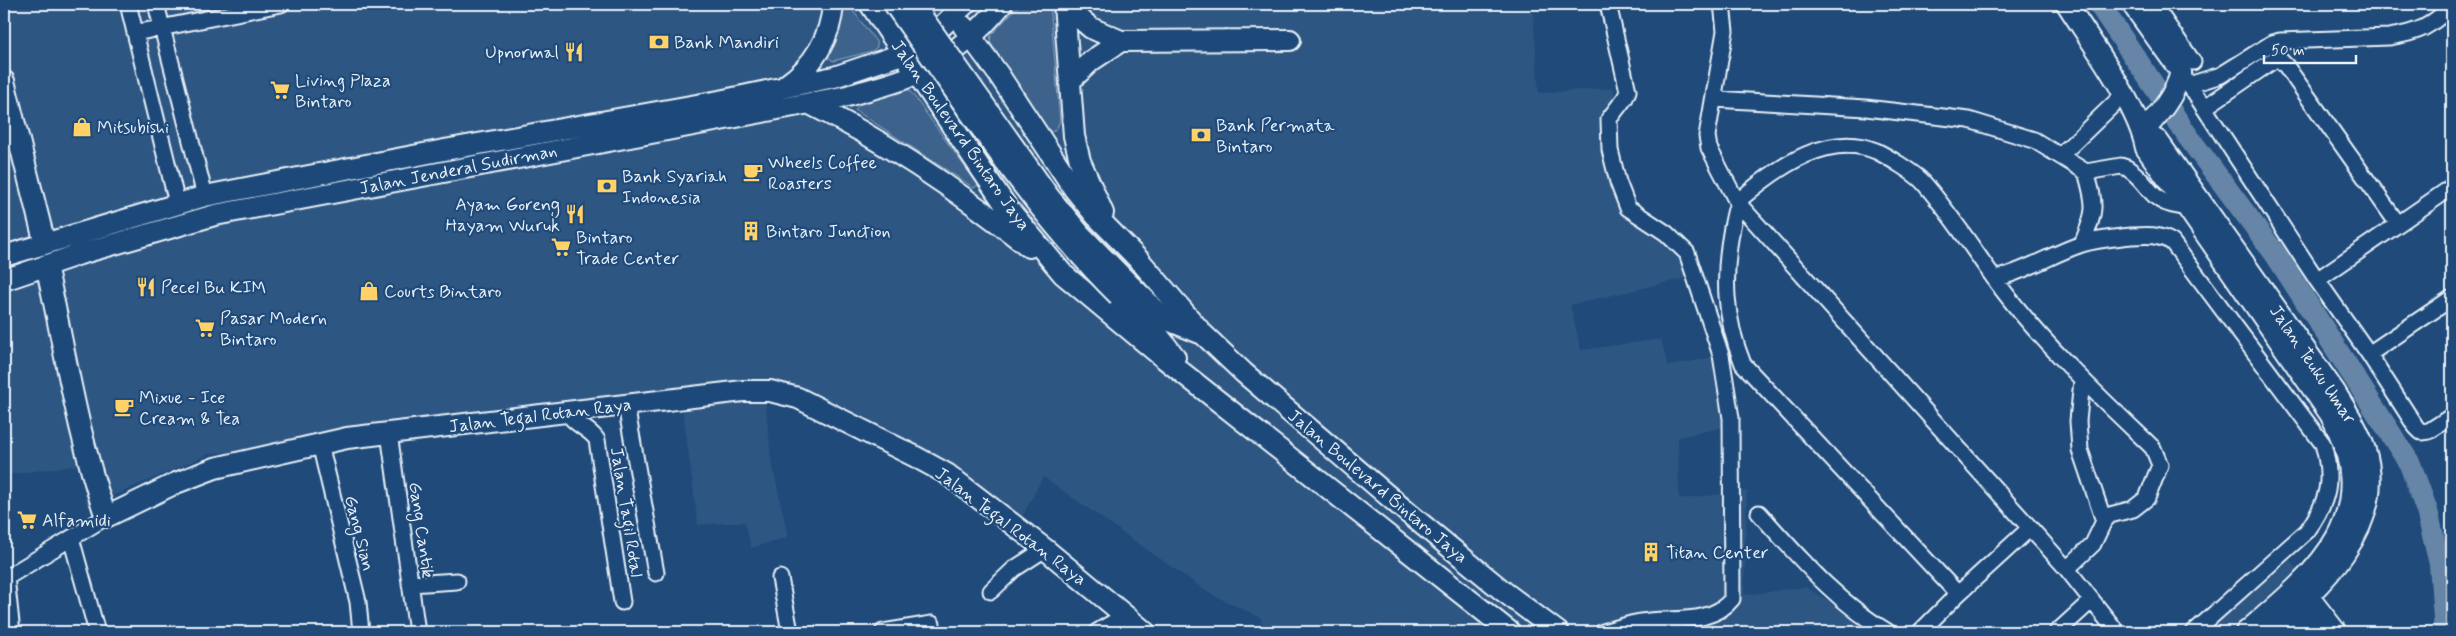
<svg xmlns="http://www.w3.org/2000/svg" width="2456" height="636" viewBox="0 0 2456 636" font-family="Mynerve,sans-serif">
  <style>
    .built { fill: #2e5683 }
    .green { fill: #3c628c; stroke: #92aac2 }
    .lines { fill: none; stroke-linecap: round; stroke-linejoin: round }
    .river { stroke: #6685a7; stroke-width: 22 }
    .minor-casing { stroke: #e8f1f8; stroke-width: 19 }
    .major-casing { stroke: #e8f1f8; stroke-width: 24 }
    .minor { stroke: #1f4a7a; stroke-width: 15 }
    .major { stroke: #1f4a7a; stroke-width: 20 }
    .major-bridge-casing { stroke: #e8f1f8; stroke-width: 24; stroke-linecap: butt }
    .major-bridge { stroke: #1f4a7a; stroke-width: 20 }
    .labels { text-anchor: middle; stroke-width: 4.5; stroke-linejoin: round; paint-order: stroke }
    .poi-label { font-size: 18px; fill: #e8f1f8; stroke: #1f4a7a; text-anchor: start }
    .street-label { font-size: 18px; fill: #e8f1f8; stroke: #1f4a7a }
  </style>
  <rect width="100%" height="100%" fill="#1f4a7a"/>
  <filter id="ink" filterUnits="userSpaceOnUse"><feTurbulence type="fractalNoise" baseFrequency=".02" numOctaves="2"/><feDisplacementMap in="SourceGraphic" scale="10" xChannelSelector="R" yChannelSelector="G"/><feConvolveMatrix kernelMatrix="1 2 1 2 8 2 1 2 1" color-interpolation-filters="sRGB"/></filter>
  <g filter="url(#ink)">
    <path class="built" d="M4,4h1487l1,8 41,-1 6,82 75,-5 -1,62 15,58 43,30 24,38 -125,29 11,45 80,-11 7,27 51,-10 6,71 -47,10 1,62 68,-8 -3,104 61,-8 80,45h-623l-1,-14 -52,-25 -166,-116 -21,40 -159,-98 -98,-20 6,59 17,79 -37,11 -6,-26 -47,3 -16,-121 -473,50 -122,53 -8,-42 -75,10z
      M2289,559l58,73h-142z"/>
    <path class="green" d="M1020,4h30l10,117 -3,7 -5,4 -4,-2 -58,-88 1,-7z
      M846,7l5,1 26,35v4l-5,4 -39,10 -5,-4v-8l8,-8 7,-30z
      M902,88l7,2 4,5 65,90 -4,3 -119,-78 6,-7z"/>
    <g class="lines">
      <path class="river" d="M2099,4l90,134 87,117 134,209 17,47 13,53 5,68"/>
      <defs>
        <path id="minor" d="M128,4l49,199
          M156,4l49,192
          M1722,4l3,27 -18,105 2,12 28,54 330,367 50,63
          M2153,4l40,58
          M135,33l146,-29
          M2184,77l133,203
          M2189,85l32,-10 51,-32 8,-2 109,-4c32,-5 40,-10 63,-31
          M1714,99l152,9 103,12 65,20 52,32c10,34 10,39 -4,72
          M2204,108l70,-48h6l6,6 112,158
          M2061,155l62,-60
          M2086,172l35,-6 6,2c27,17 19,36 60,39
          M2452,187l-135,93 52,74 47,73 5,5 8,-1 23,-15
          M1995,279c31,-8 57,-25 87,-35 15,-5 33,-6 49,-8 16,-1 27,-2 41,6l151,202c10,35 6,57 -16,87l-113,101
          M2369,354l83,-56
          M2082,380l-4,41 2,29 24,71
          M626,405l30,168
          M567,412c8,14 23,16 30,28l25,162
          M389,433l28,199
          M320,444l38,158 3,30
          M1759,513c39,43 78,90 129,119
          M71,538l26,94
          M6,577l6,55
          M780,578l10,54
          M4,579l102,-62
          M410,584l47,-3
          M991,591l23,-22 31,-20
          M1958,594l-215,-230c-19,-47 -20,-88 -11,-137 3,-12 3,-23 12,-31 34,-29 85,-65 132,-45 11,5 40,23 47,31 29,33 53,72 79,107 44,58 98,108 151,159l7,17 -13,33 -14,11 -23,6 -6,6 -11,23 -26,25
          M883,632l49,-8
          M1097,632l27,-16
          M1603,632c12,-3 25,-8 38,-10 30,-5 70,4 91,-23l-1,-181 -10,-63 -34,-102 -21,-20 -38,-25 -10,-26 -8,-32 -1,-31 16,-21 3,-7 -20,-87
          M1920,632l38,-38 71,-65
          M2057,632l34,-31"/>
        <path id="major" d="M870,4l136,202 57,68 97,81 350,277
          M1064,4l10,132 6,25 23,52
          M2067,4c24,38 71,102 79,144l184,266c56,101 -12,157 -84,218
          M2132,4l49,68c-6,24 -22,42 -38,60
          M1064,5l27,23 30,13 169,-1
          M963,26l36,49 75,114 21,26 45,46 63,73 41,39 163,139 96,79 55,41
          M1071,80l20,-19 30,-20
          M4,81l41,163
          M786,85c27,-18 45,-48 47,-81
          M810,104c79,39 150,88 219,143
          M2143,132l15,9 177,251c11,18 23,36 30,58 24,76 -46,138 -97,182
          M4,256l201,-60 234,-45 280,-50 115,-24 68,-23 34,-22 29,-28
          M46,265c19,85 31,169 60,252l70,-34 39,-15 132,-30 396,-47h27l28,7 116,58 33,18 98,75 100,83
          M4,280l76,-26 135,-39 632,-119c23,-7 48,-12 69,-22 33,-15 64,-43 86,-70
          M1131,286l34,33 35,14
          M1119,296l35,34 21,27
          M2301,587l35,45
          M2286,601l26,31"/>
      </defs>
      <use href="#minor" class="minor-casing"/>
      <use href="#major" class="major-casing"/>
      <use href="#minor" class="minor"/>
      <use href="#major" class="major"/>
      <defs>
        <path id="major-bridge" d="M894,4c71,100 137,205 225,292
          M913,4l137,194 30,36 51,52"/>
      </defs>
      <use href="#major-bridge" class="major-bridge-casing"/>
      <use href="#major-bridge" class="major-bridge"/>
    </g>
  </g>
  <defs>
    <symbol id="bank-bare" viewBox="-9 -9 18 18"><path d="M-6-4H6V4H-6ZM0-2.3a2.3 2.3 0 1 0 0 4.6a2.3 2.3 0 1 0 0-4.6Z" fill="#ffd166" stroke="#1f4a7a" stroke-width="2.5" paint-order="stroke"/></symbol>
    <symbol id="restaurant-bare" viewBox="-9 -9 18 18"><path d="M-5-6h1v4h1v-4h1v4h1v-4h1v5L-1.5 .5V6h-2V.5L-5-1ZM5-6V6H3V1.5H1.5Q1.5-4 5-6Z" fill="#ffd166" stroke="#1f4a7a" stroke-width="2.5" paint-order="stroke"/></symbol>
    <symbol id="supermarket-bare" viewBox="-9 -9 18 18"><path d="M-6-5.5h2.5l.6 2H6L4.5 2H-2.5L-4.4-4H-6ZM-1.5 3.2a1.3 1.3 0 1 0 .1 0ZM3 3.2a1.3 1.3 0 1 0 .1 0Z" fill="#ffd166" stroke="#1f4a7a" stroke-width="2.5" paint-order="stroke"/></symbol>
    <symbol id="shop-bare" viewBox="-9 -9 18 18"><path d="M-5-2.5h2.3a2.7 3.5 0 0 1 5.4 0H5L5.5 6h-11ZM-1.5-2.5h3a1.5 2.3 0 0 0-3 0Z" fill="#ffd166" stroke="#1f4a7a" stroke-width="2.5" paint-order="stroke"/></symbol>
    <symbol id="cafe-bare" viewBox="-9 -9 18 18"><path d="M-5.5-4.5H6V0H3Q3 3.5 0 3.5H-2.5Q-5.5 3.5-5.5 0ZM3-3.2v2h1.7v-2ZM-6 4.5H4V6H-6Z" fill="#ffd166" stroke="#1f4a7a" stroke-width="2.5" paint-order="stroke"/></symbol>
    <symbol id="building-bare" viewBox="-9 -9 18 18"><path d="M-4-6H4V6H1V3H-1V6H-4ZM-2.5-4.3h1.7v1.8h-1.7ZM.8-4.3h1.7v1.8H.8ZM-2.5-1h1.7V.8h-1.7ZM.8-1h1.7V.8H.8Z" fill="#ffd166" stroke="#1f4a7a" stroke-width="2.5" paint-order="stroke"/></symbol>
  </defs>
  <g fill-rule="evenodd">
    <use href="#bank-bare" x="645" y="28" width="28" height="28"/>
    <use href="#restaurant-bare" x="560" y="38" width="28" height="28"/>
    <use href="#supermarket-bare" x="266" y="76" width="28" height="28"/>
    <use href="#shop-bare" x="68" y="113" width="28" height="28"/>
    <use href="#bank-bare" x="1187" y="121" width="28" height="28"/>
    <use href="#cafe-bare" x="739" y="158" width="28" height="28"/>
    <use href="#bank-bare" x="593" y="172" width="28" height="28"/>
    <use href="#restaurant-bare" x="561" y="200" width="28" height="28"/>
    <use href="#building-bare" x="737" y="217" width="28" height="28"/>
    <use href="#supermarket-bare" x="547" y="233" width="28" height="28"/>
    <use href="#restaurant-bare" x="132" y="273" width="28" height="28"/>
    <use href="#shop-bare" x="355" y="277" width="28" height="28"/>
    <use href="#supermarket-bare" x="191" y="314" width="28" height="28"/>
    <use href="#cafe-bare" x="110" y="393" width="28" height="28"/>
    <use href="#supermarket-bare" x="13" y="506" width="28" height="28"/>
    <use href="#building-bare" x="1637" y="538" width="28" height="28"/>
  </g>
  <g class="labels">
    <g class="poi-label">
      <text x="674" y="48">Bank Mandiri</text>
      <text x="559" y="58" text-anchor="end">Upnormal</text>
      <text x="295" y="86">Living Plaza<tspan x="295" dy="21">Bintaro</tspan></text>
      <text x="1216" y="131">Bank Permata<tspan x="1216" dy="21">Bintaro</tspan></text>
      <text x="97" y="133">Mitsubishi</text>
      <text x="768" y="168">Wheels Coffee<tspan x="768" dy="21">Roasters</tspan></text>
      <text x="622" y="182">Bank Syariah<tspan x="622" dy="21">Indonesia</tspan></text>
      <text x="560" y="210" text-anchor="end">Ayam Goreng<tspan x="560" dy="21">Hayam Wuruk</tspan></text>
      <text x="766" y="237">Bintaro Junction</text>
      <text x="576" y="243">Bintaro<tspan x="576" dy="21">Trade Center</tspan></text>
      <text x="161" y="293">Pecel Bu KIM</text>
      <text x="384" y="297">Courts Bintaro</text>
      <text x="220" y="324">Pasar Modern<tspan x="220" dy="21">Bintaro</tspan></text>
      <text x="139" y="403">Mixue - Ice<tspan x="139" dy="21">Cream &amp; Tea</tspan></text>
      <text x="42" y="526">Alfamidi</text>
      <text x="1666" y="558">Titan Center</text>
    </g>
    <g class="street-label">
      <text transform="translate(961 135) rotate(55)" y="6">Jalan Boulevard Bintaro Jaya</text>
      <text transform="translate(458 169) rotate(-11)" y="6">Jalan Jenderal Sudirman</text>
      <text transform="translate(2313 364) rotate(56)" y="6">Jalan Teuku Umar</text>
      <text transform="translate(540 415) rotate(-7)" y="6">Jalan Tegal Rotan Raya</text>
      <text transform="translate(1378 486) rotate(40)" y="6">Jalan Boulevard Bintaro Jaya</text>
      <text transform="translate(627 512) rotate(81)" y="6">Jalan Tagil Rotal</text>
      <text transform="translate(1011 526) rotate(37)" y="6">Jalan Tegal Rotan Raya</text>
      <text transform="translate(422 530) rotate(82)" y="6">Gang Cantik</text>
      <text transform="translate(360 533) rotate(76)" y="6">Gang Sian</text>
    </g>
  </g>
  <rect width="2456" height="636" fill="none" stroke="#1f4a7a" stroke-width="20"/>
  <rect x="10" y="10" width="2436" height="616" fill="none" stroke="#e8f1f8" stroke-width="2" filter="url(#ink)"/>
  <path d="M2264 55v8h92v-8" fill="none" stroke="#e8f1f8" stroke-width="2.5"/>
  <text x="2271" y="55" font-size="15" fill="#e8f1f8" stroke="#1f4a7a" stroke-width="4" paint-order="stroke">50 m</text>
</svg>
